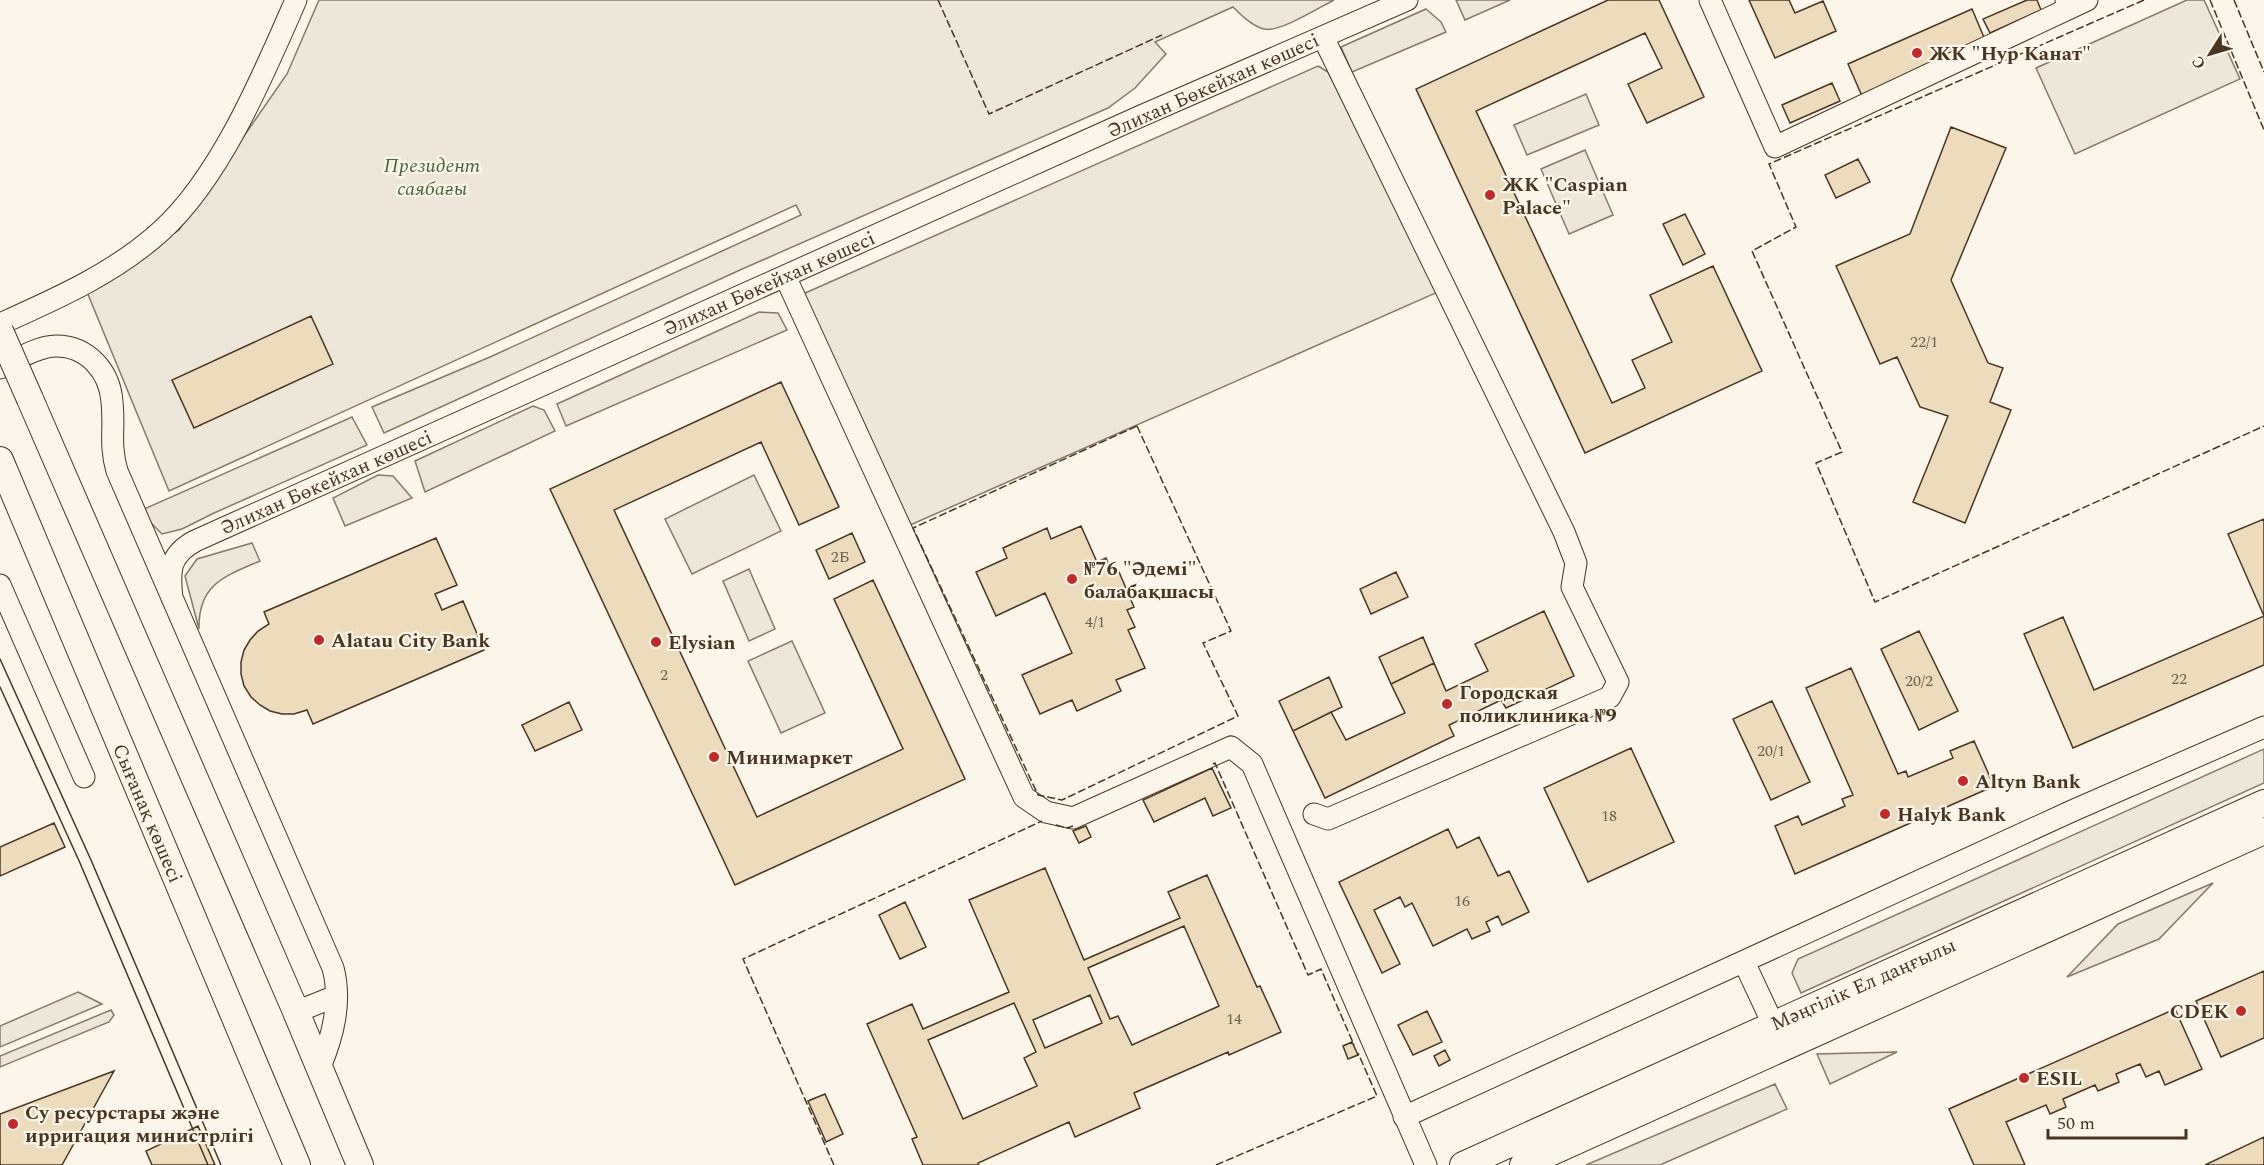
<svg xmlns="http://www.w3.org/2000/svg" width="2264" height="1165" viewBox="0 0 2264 1165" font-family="Spectral,serif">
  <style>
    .green { fill: #ede6d9; stroke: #887966; stroke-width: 1.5 }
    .building { fill: #ecdcbc; stroke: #4a3520; stroke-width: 1.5; fill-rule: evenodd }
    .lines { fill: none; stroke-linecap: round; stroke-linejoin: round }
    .minor-casing { stroke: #4a3520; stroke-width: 23 }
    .major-casing { stroke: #4a3520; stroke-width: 28 }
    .minor { stroke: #fbf6e9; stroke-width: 21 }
    .major { stroke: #fbf6e9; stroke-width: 26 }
    .tram { stroke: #4a3520; stroke-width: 1.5 }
    .major-bridge-casing { stroke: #4a3520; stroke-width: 28; stroke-linecap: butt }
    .major-bridge { stroke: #fbf6e9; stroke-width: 26 }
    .fence { stroke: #4a3520; stroke-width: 1.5; stroke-dasharray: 8 3; stroke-linecap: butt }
    .poi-dot { fill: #c62828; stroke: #fbf6e9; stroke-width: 2 }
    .labels { text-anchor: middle; stroke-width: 4.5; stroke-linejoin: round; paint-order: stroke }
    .number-label { font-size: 16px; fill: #725f47 }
    .poi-label { font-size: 20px; font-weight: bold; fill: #4a3520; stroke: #fbf6e9; text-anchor: start }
    .street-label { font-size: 20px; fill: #4a3520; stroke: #fbf6e9 }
    .park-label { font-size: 20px; font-style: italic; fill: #436837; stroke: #fbf6e9 }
  </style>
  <rect width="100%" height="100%" fill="#fbf6e9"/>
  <path class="green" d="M319,0h1015c-14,7 -55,33 -70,29 -12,-3 -23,-14 -31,-22l-78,35 11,12 -31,34 -27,20 -368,162 -356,163 -12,-26 118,-50 311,-142 -5,-10 -627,286 -82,-199 92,-62 108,-156z
    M1456,0h54l-45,20z
    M2187,0h17l36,79 -165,75 -39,-86z
    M1426,9l15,13 5,10 -94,40 -11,-25z
    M1318,66l10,6 110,220 -530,234 -105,-232z
    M1586,94l13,31 -72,30 -13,-30z
    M1585,150l28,65 -44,19 -28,-65z
    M759,312l19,1 9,17 -221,96 -9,-22z
    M533,406l11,4 11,21 -130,61 -10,-31z
    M352,417l15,28 -153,68 -32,16 -20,5 -11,-11 -7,-14z
    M378,475l15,1 19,22 -67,28 -12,-28z
    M754,475l27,56 -89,43 -27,-55z
    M252,543l8,18c-35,15 -62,23 -61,68l-14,-53 12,-17z
    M749,569l26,60 -26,12 -26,-60z
    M792,641l33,72 -44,20 -33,-72z
    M2264,749v34l-463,210 -9,-20 6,-14z
    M2213,883l-54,56 -92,38 51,-53z
    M78,992l24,12 -102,43v-21z
    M111,1010l3,5 -5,7 -109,45v-11z
    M1897,1052l-67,32 -13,-30z
    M1775,1084l12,25 -127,56h-74z"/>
  <path class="building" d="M1608,0h51l45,97 -57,26 -19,-39 34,-16 -17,-35 -169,78 136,292 33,-15 -13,-28 40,-18 -22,-47 63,-29 49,105 -177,82 -169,-364z
    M1749,0h40l6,13 28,-12 13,30 -61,27z
    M2027,0h10l4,10 -51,23 -7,-14z
    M1972,9l14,33 -124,54 -14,-32z
    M1832,83l8,18 -50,22 -8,-18z
    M1951,127l55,21 -55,132 37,83 15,5 -13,34 21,8 -46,113 -52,-21 35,-86 -28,-9 -23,-50 -17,7 -44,-98 74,-32z
    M1858,159l12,23 -34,16 -11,-23z
    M1685,214l20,40 -22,11 -20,-41z
    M311,316l22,48 -139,64 -22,-48z
    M781,382l58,125 -40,18 -38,-83 -147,68 143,307 146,-68 -69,-150 39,-19 92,199 -230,106 -185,-396z
    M2264,519v97l-36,-82z
    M1081,526l16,36 9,-4 7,16 6,-2 15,35 -7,3 8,17 -7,3 17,38 -29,12 5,11 -44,20 -5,-11 -32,14 -18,-39 50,-22 -27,-60 -49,23 -20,-44 31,-14 -4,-10 44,-20 4,11z
    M852,533l13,29 -36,17 -13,-29z
    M436,538l21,47 -22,9 7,16 21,-9 21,49 -171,74 -6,-14 -13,4h-12l-12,-3 -10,-6 -9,-8 -7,-11 -3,-12v-12l3,-12 6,-10 8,-9 11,-7 -5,-12z
    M1396,572l12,25 -37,17 -11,-25z
    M1544,611l30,65 -68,32 -5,-8 -52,25 5,11 -129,62 -32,-67 38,-19 15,28 59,-27 -14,-29 43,-21 12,28 42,-20 -13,-27z
    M2264,616v49l-191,83 -49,-114 39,-17 31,73z
    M1919,631l39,80 -39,19 -38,-81z
    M1423,637l11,26 -43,21 -12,-27z
    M1851,668l47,106 8,-3 2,6 45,-19 -3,-7 24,-10 20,45 -199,88 -20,-48 23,-10 4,9 43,-19 -3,-7 11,-4 -47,-107z
    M1329,677l13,30 -49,24 -14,-30z
    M1772,701l38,81 -39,18 -38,-81z
    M569,702l13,28 -47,21 -13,-26z
    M1631,748l43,94 -86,40 -44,-94z
    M1212,768l19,40 -18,8 -8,-18 -51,24 -11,-22z
    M54,823l11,24 -65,29v-29z
    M1086,826l5,11 -12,6 -6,-12z
    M1448,829l9,19 22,-11 19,39 11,-5 20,41 -27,13 -4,-9 -12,6 4,9 -18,8 -5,-10 -34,17 -21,-43 -7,4 -5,-10 -26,13 26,54 -18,9 -43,-91z
    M1045,868l39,92 96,-42 -12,-26 39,-17 50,112 3,-1 21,46 -52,23 -1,-3 -94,41 6,15 -65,29 -6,-15 -91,41 1,2h-56l-11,-26 5,-2 -50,-113 45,-20 11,25 86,-37 -40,-92zM1184,926l35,80 -87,39 -14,-29 -8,3 -22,-51zM1090,995l12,28 -57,25 -12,-28zM1014,1003l22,49 -12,6 13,28 -74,33 -35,-79z
    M905,902l21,45 -26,12 -21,-44z
    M2264,971v67l-43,19 -25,-56z
    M2175,1009l27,60 -37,16 -6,-14 -13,6 -6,-13 -24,10 3,8 -21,9 -3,-6 -32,14 3,8 -16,7 -4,-9 -40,17 19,43h-51l-25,-56z
    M1427,1011l15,31 -29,13 -15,-30z
    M1352,1042l6,13 -10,4 -5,-13z
    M1445,1050l5,10 -11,6 -5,-10z
    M114,1071l-52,94h-62v-51z
    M825,1094l18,40 -17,8 -18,-41z
    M198,1126l17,39h-63l-6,-14z
    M2264,1137v28h-59z"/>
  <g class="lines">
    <defs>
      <path id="minor" d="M1710,0l65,147 295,-139
        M2066,0l4,8 17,-8
        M785,276l239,521 22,15 27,6 158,-71 21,17 174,401
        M0,324c56,-25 115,-51 161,-93 60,-54 103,-158 135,-231
        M0,368c16,-8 38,-22 56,-22 32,0 54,26 56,56 3,27 -3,41 5,69l216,497c9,34 0,68 -13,99
        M0,585l84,192
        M172,598c-3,-27 -3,-43 23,-57l946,-425 266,-116
        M1314,814l14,5 282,-122 8,-15 -46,-95 4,-24 -12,-31 -241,-495
        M1744,962l36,77
        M294,1007l12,1 30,-12
        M1404,1117l668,-306 192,-84"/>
      <path id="major" d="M30,399l264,608 66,158
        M0,460l297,705
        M1463,1165l801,-362
        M1523,1165l741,-334"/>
    </defs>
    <use href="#minor" class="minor-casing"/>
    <use href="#major" class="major-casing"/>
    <use href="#minor" class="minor"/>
    <use href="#major" class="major"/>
    <path class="tram" d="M0,659l91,201 130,305
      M0,687l80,176 128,302"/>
    <defs>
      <path id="major-bridge" d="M0,331l30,68"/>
    </defs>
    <use href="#major-bridge" class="major-bridge-casing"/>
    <use href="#major-bridge" class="major-bridge"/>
    <path class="fence" d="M938,0l51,114 173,-79
      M2144,0l-375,164 27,63 -44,24 90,201 -26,11 59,139 389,-176
      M2210,0l54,130
      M2234,0l30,72
      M1137,426l94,205 -28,12 35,73 -176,84 -24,-5 -125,-267z
      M1213,764l2,-1 93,212 13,-6 33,76
      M1056,825l11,3 6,-2
      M834,1165l-91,-206 299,-138
      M1216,1165l161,-69 -19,-43"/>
  </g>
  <g class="poi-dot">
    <circle cx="1917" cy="53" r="6"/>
    <circle cx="1490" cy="195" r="6"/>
    <circle cx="1072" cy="579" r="6"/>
    <circle cx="319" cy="640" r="6"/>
    <circle cx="656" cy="642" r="6"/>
    <circle cx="1447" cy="704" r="6"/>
    <circle cx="714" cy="757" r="6"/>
    <circle cx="1963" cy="781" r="6"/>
    <circle cx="1885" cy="814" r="6"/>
    <circle cx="2241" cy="1011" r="6"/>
    <circle cx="2024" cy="1078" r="6"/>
    <circle cx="13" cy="1124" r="6"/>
  </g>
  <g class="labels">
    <g class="number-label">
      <text x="1924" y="347">22/1</text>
      <text x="840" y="562">2Б</text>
      <text x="1095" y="627">4/1</text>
      <text x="664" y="680">2</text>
      <text x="2179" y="684">22</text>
      <text x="1919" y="686">20/2</text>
      <text x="1771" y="756">20/1</text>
      <text x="1609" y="821">18</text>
      <text x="1462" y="906">16</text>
      <text x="1234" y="1024">14</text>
    </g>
    <g class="poi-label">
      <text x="1929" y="60">ЖК "Нур Канат"</text>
      <text x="1502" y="191">ЖК "Caspian<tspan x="1502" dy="23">Palace"</tspan></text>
      <text x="1084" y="575">№76 "Әдемі"<tspan x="1084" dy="23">балабақшасы</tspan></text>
      <text x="331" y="647">Alatau City Bank</text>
      <text x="668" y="649">Elysian</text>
      <text x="1459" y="699">Городская<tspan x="1459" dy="23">поликлиника №9</tspan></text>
      <text x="726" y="764">Минимаркет</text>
      <text x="1975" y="788">Altyn Bank</text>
      <text x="1897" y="821">Halyk Bank</text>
      <text x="2229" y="1018" text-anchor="end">CDEK</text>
      <text x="2036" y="1085">ESIL</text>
      <text x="25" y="1119">Су ресурстары және<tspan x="25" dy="23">ирригация министрлігі</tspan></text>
    </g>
    <g class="street-label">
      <text transform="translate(1213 85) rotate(-24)" y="7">Әлихан Бөкейхан көшесі</text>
      <text transform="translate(769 283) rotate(-24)" y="7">Әлихан Бөкейхан көшесі</text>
      <text transform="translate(326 482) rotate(-24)" y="7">Әлихан Бөкейхан көшесі</text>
      <text transform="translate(148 813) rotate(67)" y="7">Сығанақ көшесі</text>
      <text transform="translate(1863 984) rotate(-24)" y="7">Мәңгілік Ел даңғылы</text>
    </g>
    <g class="park-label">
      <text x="432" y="172">Президент<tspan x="432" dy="23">саябағы</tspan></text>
    </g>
  </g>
  <g transform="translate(2210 54) rotate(233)" stroke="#fbf6e9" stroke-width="4.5" paint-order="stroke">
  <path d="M0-4.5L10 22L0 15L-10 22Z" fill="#4a3520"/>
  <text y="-9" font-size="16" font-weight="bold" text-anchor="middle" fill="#4a3520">С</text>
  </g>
  <path d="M2048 1129v9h138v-9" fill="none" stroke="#4a3520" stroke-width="3"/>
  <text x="2057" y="1129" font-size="18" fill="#4a3520" stroke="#fbf6e9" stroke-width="4.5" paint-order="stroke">50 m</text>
</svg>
